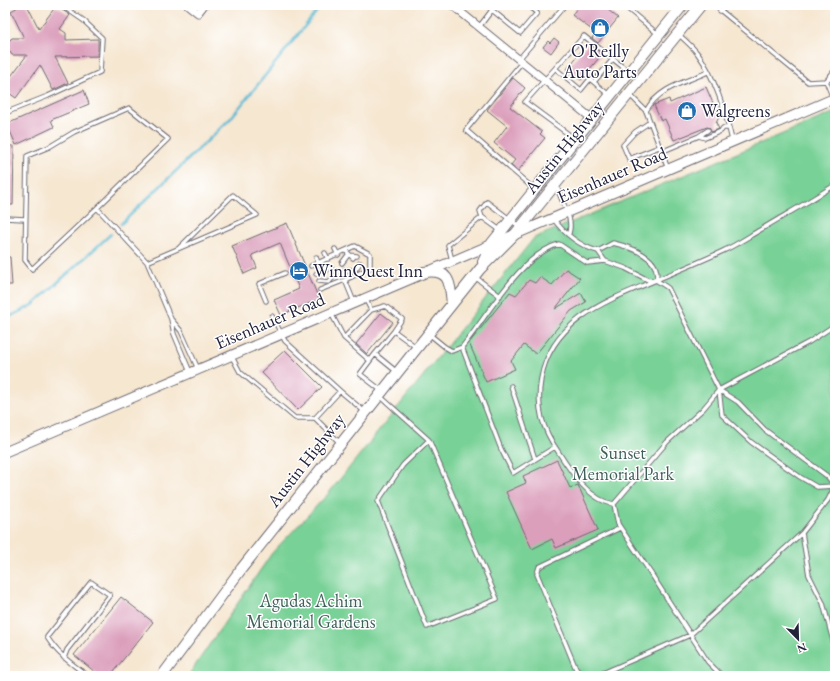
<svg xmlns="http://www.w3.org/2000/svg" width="840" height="681" viewBox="0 0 840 681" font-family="'EB Garamond',serif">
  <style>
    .green { fill: #78d196; stroke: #4d7a68 }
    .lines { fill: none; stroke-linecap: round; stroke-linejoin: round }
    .stream { stroke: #54b8d3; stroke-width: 2.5 }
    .building { fill: #db9fbc }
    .service-casing { stroke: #6c6770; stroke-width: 5.5 }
    .minor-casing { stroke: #6c6770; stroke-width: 9 }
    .secondary-casing { stroke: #6c6770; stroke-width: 11 }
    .primary-casing { stroke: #6c6770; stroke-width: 12 }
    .service { stroke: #fff; stroke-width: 3.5 }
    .minor { stroke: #fff; stroke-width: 7 }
    .secondary { stroke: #fff; stroke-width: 9 }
    .primary { stroke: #fff; stroke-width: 10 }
    .labels { text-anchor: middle; stroke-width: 3; stroke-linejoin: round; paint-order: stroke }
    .poi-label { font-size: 18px; fill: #22223b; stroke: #fff; text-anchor: start }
    .street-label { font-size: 18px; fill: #22223b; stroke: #fff }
    .park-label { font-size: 18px; fill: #405f5b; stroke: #fff }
  </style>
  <rect width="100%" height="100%" fill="#fff"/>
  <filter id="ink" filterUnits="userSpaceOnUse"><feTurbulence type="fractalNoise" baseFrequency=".025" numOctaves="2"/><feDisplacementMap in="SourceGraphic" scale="8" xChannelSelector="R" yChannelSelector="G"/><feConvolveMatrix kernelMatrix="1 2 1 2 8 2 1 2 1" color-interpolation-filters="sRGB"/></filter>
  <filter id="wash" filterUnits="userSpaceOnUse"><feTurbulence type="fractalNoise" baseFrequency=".012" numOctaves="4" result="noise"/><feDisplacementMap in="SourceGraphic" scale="16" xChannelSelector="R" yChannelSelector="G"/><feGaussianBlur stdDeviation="0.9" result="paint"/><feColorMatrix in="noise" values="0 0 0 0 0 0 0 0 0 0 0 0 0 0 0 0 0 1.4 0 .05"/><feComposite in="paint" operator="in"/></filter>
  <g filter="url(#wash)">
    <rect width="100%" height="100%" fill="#f6e7d1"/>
    <path class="green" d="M835,112v564h-647l84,-123 56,-59 206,-256z"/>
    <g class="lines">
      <path class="stream" d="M121,224l109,-105 92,-114
        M5,319l28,-14 78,-71"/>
    </g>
    <g id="blocks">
      <path class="building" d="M22,5h5l12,24 17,-23 14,9 -10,14 6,4v7l32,-1v17l-43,1 13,26 -15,7 -13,-25 -24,33 -11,-8v-6l22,-29h-15l-2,-3h-5v-12h5l2,-2h12l-13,-27z
        M579,5h23l16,13 -20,25 -6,-5 4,-5 -24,-18z
        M554,38l5,4 -8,11 -8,-6 5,-6 2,2z
        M588,43l14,11 -21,26 -14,-11z
        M513,78l12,10 -15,19 32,25 -2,2 5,4 -27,33 -7,-6 4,-5 -21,-17 13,-17 -20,-16z
        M706,87l13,30 -3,6 3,6 -8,3 -1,-4 -3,-1 -33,13 -9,-21 -4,2 -7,-16 15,-6 1,4z
        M84,90l5,14 -38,16 3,7 -38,18 -9,-21z
        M5,146h9l-1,59h-8z
        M287,223l32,76 -38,16 -7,-15 25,-11 -19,-46 -28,12 5,13 -13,6 -12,-28z
        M5,257h5l2,28h-7z
        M566,269l14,9 -25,31 26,-16 5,9 -15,9 -35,43 -12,-9 -13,16 4,8 -29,13 -17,-39 41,-51 6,3 13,-15 6,3 5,-6 12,8z
        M381,313l12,9 -26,32 -11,-10z
        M285,350l37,37 -24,23 -37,-38z
        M557,460l13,28 8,-3 20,45 -42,18 -4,-9 -20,10 -26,-57 20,-9 -3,-7z
        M121,597l32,25 -43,54h-10l-26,-21z"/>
    </g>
  </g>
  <g filter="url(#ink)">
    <use href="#blocks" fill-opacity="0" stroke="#6c6770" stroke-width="1"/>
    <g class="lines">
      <defs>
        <path id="service" d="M623,5l35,29
          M714,5l94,77 18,-1 9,-5
          M492,10l28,23 17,-20 -10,-8
          M720,11l5,-6
          M479,27l13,-17 -6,-5
          M678,34c7,6 14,12 20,20 16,21 28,60 34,86
          M519,59l46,-54
          M522,62l-56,68 68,59
          M556,69l25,21 9,-11 19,16
          M827,80l8,-10
          M826,81l7,17
          M594,82l19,-23
          M630,95l16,16
          M5,113l43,-17 52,-24 2,-34 -19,-18 -22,-15
          M650,122l-15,10 -12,13 6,14 30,-12
          M699,136l9,-6
          M575,139l-50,-37 59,-66 44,35
          M661,152l38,-16 6,2 16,-7 2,-3h6
          M668,169l-22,-58c12,-23 39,-29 62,-39
          M557,185c3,17 17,31 12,48
          M97,208l71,-69 -39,-31 -55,24 -25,15 -22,9 -2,104 7,9 65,-61 50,54 24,57
          M482,217l-2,-6 7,-9 33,25
          M5,218l20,1
          M553,218c10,15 28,29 45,33l7,10 20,7 23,12h8l12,8 51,102 -16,19 -36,33 -53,62c-24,-3 -43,-32 -55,-51 -17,-25 -23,-44 -18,-74 10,-58 65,-78 113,-98 23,-10 46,-19 69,-30 13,-6 25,-14 37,-21 25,-15 50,-29 75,-45
          M335,249l3,6
          M346,251l7,7
          M598,251l15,-8c17,4 49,14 43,37
          M325,253l3,6
          M348,255l9,1
          M316,257l2,6
          M452,260l-4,-15 34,-28 18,13
          M147,262l110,-47 -24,-20 -54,53
          M320,262l7,8
          M342,263l6,-8
          M311,266l44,-20 15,8v14l-25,12 9,22
          M323,267l8,1
          M345,270h10
          M355,270l5,-7
          M316,274l6,-7
          M475,277l25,19
          M319,281l10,1
          M329,282l6,-7
          M320,290l25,-10
          M366,300l5,10 14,-4 17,13 -8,12
          M266,301l-7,-17 26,-11
          M331,313l13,25 27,-28
          M272,316l13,25 55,50
          M429,334l16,13 7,4 10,-4
          M344,338l25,22
          M375,354l-15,20 22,17
          M231,355l9,17 55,46h20
          M190,372l-16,-38 -3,-15 10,12 17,38
          M397,372l-22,-18 19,-23 22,16
          M511,386l24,73
          M719,390l3,25 29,27 49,35 17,10 18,-1
          M719,390l19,12 27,28 62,46 8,10
          M719,390l90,-48 26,-17
          M380,396l49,44 -26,25 -25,36 49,126 70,-28 -68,-159
          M340,443l-25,-25 25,-27 25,21
          M555,447l-42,26 -12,-24 -39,-102c25,-30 58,-92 97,-103l28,19 18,-2
          M835,486l-7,14 -26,33 7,42 14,28 12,45
          M614,504l4,20 32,48 58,90 14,14
          M64,658l3,-8 43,-55 -19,-13 -44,55c11,18 25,27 41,39
          M583,676l-7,-7 -39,-95 2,-7 81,-39
          M596,676l94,-41 112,-102"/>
        <path id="minor" d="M188,5l10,8 6,-8
          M452,5l139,113"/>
        <path id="secondary" d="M5,452l830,-354"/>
        <path id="primary" d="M483,262l9,-19 191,-238
          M424,272c26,-4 26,11 28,32
          M162,676l80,-108 175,-220 63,-79 36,-36 185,-228"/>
      </defs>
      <use href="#service" class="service-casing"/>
      <use href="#minor" class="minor-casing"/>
      <use href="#secondary" class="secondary-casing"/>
      <use href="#primary" class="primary-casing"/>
      <use href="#service" class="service"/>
      <use href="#minor" class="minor"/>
      <use href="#secondary" class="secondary"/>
      <use href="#primary" class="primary"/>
    </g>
  </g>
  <defs>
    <symbol id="shop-disc" viewBox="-11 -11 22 22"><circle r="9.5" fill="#1f6fb2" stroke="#fff"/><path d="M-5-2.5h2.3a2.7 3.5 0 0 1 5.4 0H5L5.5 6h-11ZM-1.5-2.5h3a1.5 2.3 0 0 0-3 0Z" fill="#fff"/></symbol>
    <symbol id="hotel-disc" viewBox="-11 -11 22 22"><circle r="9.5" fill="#1f6fb2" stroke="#fff"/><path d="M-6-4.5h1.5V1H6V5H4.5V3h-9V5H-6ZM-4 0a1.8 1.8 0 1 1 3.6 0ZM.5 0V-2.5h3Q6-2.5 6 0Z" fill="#fff"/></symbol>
  </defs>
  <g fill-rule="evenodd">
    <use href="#shop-disc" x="589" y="17" width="22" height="22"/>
    <use href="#shop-disc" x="676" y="100" width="22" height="22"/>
    <use href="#hotel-disc" x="288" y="260" width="22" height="22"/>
  </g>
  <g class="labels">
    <g class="poi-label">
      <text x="600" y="57" text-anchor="middle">O'Reilly<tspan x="600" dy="21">Auto Parts</tspan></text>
      <text x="701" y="117">Walgreens</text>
      <text x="313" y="277">WinnQuest Inn</text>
    </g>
    <g class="street-label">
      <text transform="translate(564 147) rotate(-51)" y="6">Austin Highway</text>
      <text transform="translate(612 175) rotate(-23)" y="6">Eisenhauer Road</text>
      <text transform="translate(270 321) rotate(-23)" y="6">Eisenhauer Road</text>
      <text transform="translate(306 460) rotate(-52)" y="6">Austin Highway</text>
    </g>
    <g class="park-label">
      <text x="623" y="459">Sunset<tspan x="623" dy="21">Memorial Park</tspan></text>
      <text x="311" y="607">Agudas Achim<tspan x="311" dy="21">Memorial Gardens</tspan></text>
    </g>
  </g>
  <rect width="840" height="681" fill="none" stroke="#fff" stroke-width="20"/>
  <g transform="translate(798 639) rotate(157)" stroke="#ffffff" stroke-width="3" paint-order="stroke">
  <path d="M0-3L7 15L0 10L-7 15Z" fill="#22223b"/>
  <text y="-6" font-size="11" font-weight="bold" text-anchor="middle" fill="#22223b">N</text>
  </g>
</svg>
